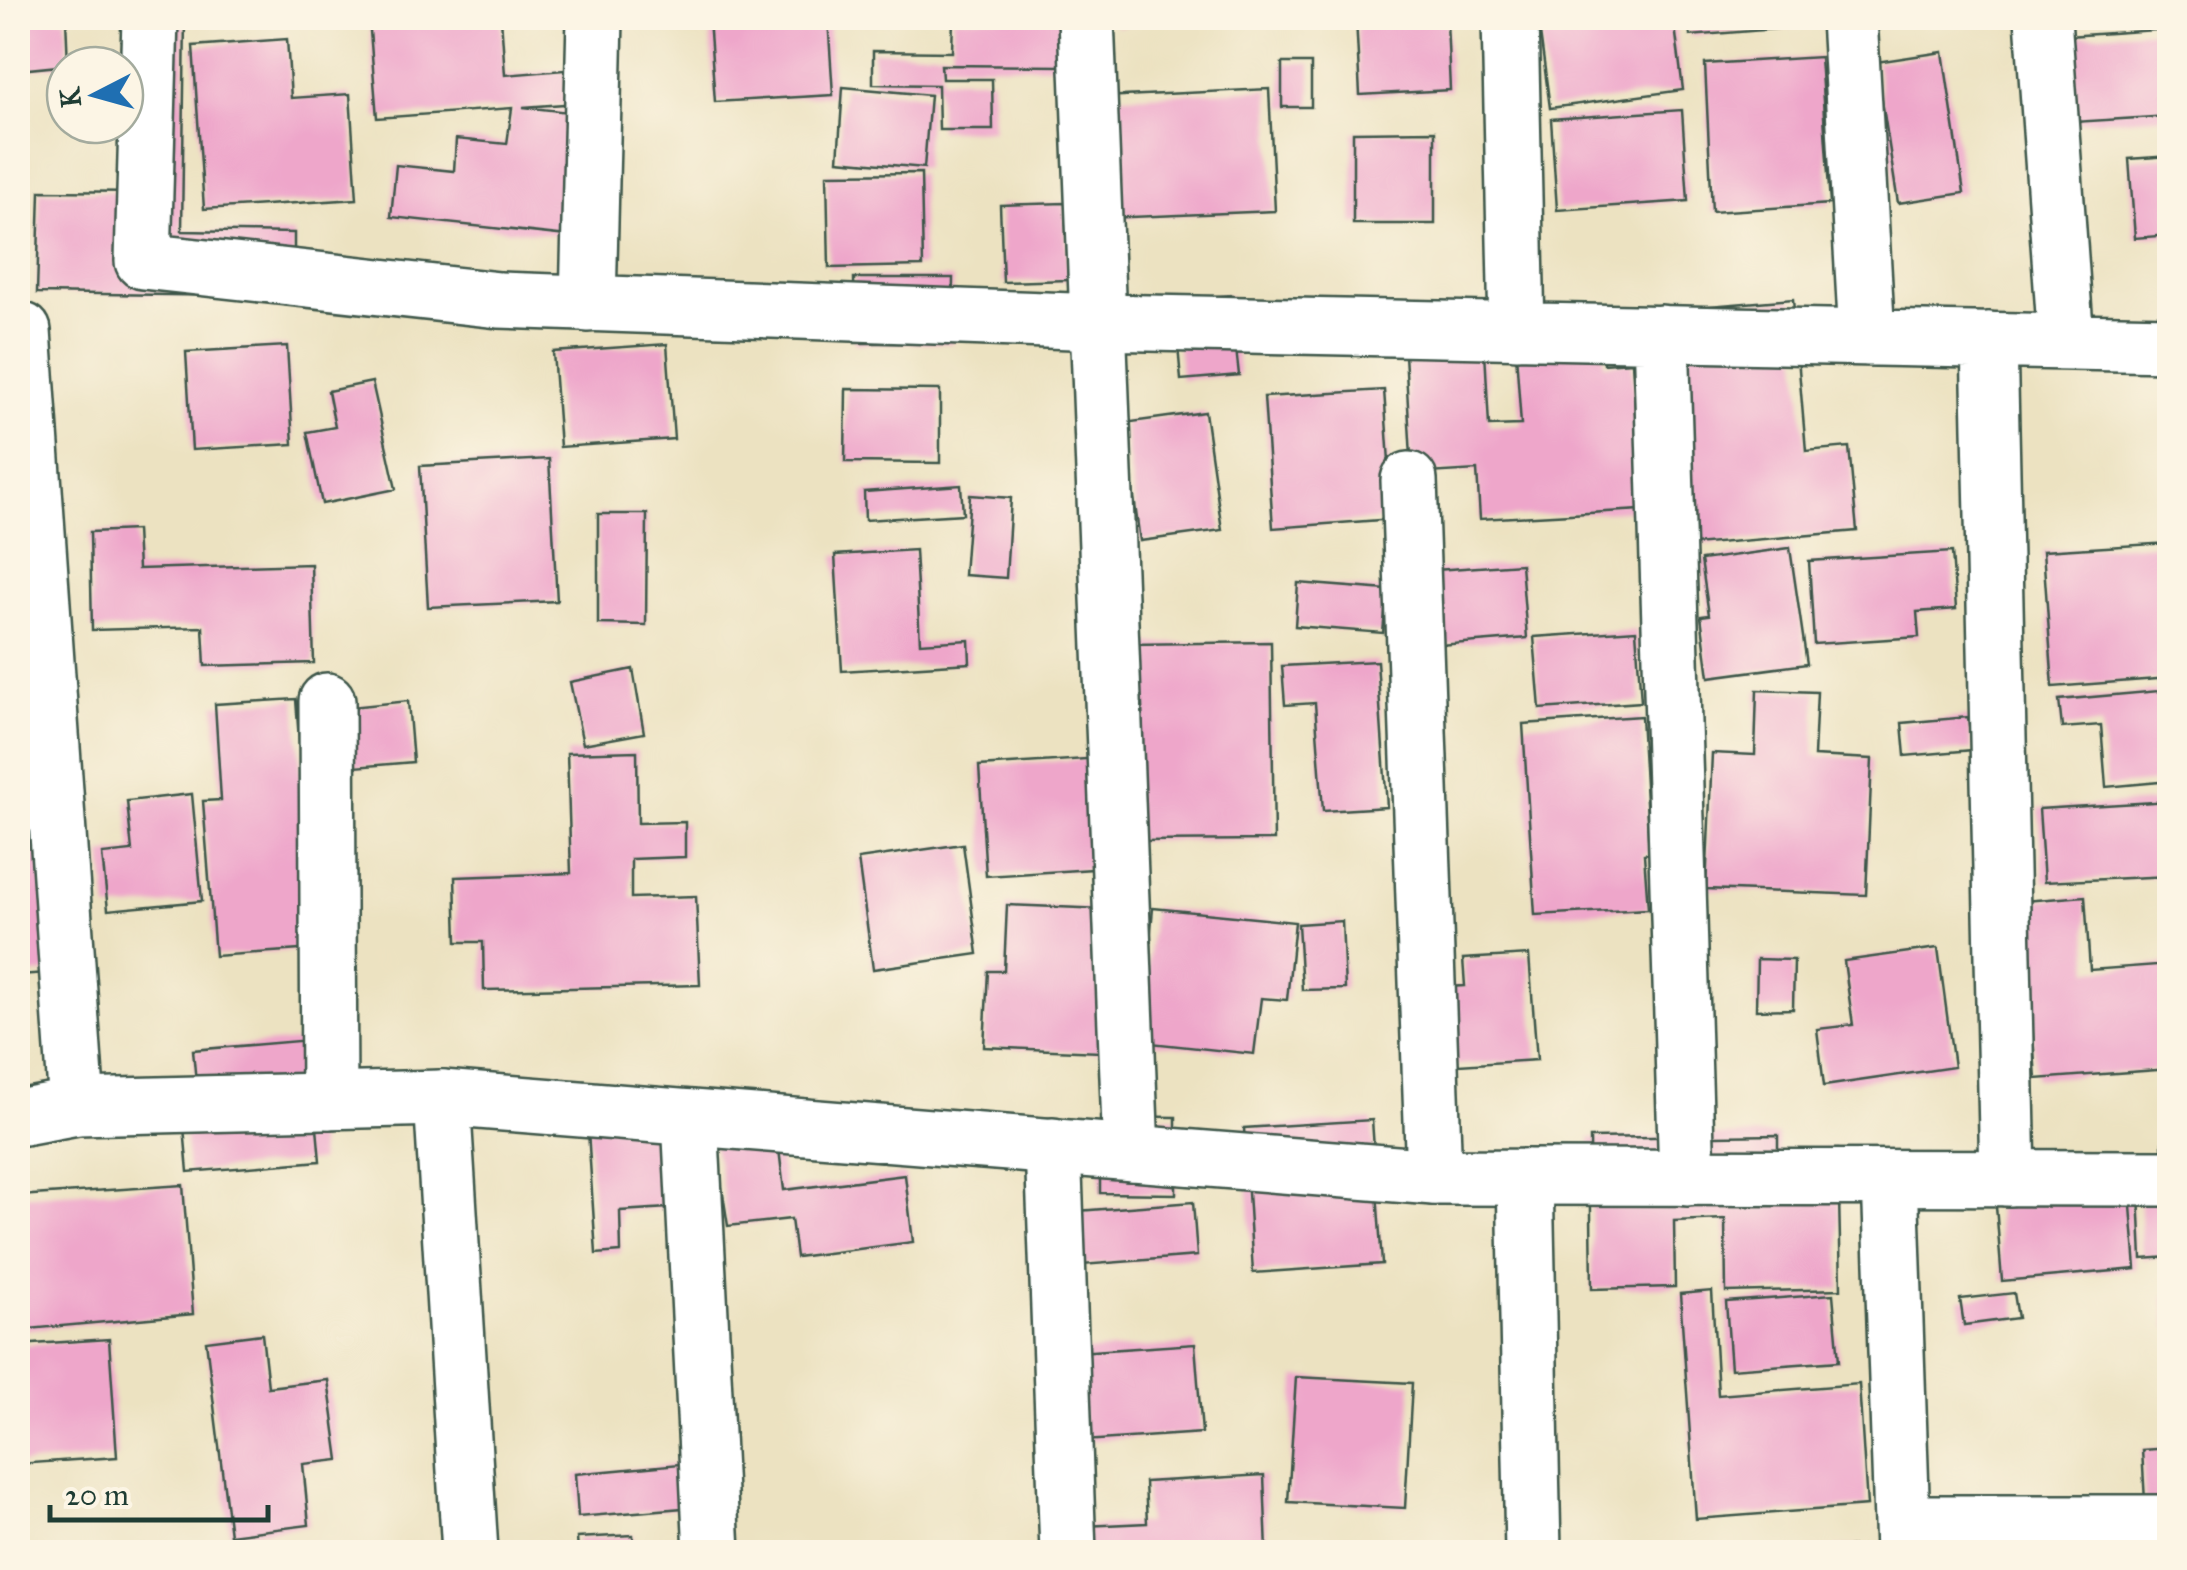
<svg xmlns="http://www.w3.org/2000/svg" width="2187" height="1570" viewBox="0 0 2187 1570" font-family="'IM FELL Great Primer',serif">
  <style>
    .building { fill: #eea6ca }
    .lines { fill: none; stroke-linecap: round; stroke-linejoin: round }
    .street-casing { stroke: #3e5649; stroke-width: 60 }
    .secondary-casing { stroke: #3e5649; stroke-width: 60 }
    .street { stroke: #fff; stroke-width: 55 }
    .secondary { stroke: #fff; stroke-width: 55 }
  </style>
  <rect width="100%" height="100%" fill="#fcf5e5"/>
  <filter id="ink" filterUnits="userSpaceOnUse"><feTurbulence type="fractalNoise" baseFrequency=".01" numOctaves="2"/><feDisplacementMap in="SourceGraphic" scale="20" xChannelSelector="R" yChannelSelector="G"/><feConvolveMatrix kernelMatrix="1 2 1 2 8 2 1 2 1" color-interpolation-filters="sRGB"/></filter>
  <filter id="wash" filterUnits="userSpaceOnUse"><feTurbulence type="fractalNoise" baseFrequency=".0048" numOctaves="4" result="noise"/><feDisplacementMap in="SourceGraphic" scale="40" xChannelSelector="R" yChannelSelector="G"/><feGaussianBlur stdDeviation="2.25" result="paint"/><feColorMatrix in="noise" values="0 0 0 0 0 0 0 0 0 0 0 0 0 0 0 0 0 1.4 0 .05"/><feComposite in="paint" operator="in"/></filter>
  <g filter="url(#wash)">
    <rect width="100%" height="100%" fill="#ece2c1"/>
    <g id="blocks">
      <path class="building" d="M18,18h48l2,47 -50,5z
        M153,18h32l-3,213 112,2v64l-257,-4 3,-102 111,1z
        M369,18h132l4,57 71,-6 2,34 -55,4 55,6 -10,123 -177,-19 5,-52 58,6 2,-32 51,5 5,-36 -135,10z
        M709,18h119l5,77 -118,7z
        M953,18h110l-1,48 -121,-1 1,14h50l1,51h-54l-1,-45 -65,-1v-33l79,1z
        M1116,18h39v1l-38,8z
        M1356,18h42l1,6 48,-3 3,69 -90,5z
        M1594,18h80l9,72 -133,18 -11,-83z
        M1689,18h133l1,7 -133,11z
        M2170,29v87l-96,6 -6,-86z
        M287,39l4,59 59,-4 7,105 -153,10 -11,-163z
        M1943,52l21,141 -66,10 -22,-141z
        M1820,57l10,147 -118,8 -7,-148z
        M1282,63h29v44h-29z
        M843,87l87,8 -6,73 -86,-8z
        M1269,89l6,122 -168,7 -5,-121z
        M1682,110l6,91 -131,9 -6,-91z
        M1435,131v93h-82v-92z
        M2170,156v79l-35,3 -6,-79z
        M921,173l2,93 -94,2 -2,-94z
        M1065,203l3,77 -65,2 -3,-77z
        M854,278h99l-1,65h-97z
        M1230,295l9,80 -58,5 -7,-80z
        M1793,299l13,152 43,-4 8,84 -187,16 -21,-236z
        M1601,305l3,59 28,-2 9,148 -161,9 -3,-49 -65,4 -8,-137 80,-5 5,94 32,-1 -8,-115z
        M667,344l7,95 -114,8 -7,-95z
        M287,346l6,98 -101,6 -6,-98z
        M372,382l24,107 -74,15 -15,-72 28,-5 -7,-36z
        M846,389l94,1v73l-95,-1z
        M1384,390l9,129 -120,9 -9,-131z
        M1205,412l17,118 -82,11 -16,-118z
        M549,459l8,142 -129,6 -8,-141z
        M961,485l2,29 -98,6 -1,-28z
        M970,495l41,3 -5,80 -42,-3z
        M598,514h49l-1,111 -48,-1z
        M136,530l2,39 173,-5 3,99 -109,3 -2,-39 -111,3 -2,-98z
        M2169,543l1,135 -117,9 -10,-136z
        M1790,548l17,116 -98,13 -8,-61 8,-1 -8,-55z
        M915,550l5,93 49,-3 1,23 -128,8 -7,-116z
        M1952,552l4,57 -39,3 2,25 -105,7 -5,-83z
        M1521,564l6,74 -100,8 -6,-75z
        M1298,583l89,7 -4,43 -88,-7z
        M1636,630l5,72 -101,7 -6,-72z
        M1271,642l3,198 -141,1 -3,-197z
        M1377,661l10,146 -64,4 -8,-108 -30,2 -3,-39z
        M633,669l11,64 -61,11 -13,-62z
        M1757,690l60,2 -3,64 58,3 -6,136 -160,-6 6,-136 43,2z
        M2170,690v91l-64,6 -5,-62 -39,3 -3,-28z
        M296,699l18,250 -99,7 -12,-155 18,-1 -6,-96z
        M408,701l5,61 -58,5 -5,-60z
        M1641,716l8,137 -5,1 4,55 -113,6 -12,-191z
        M1968,717l4,33 -67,6 -3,-33z
        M637,751l1,72 47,-1v35l-54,2v39l65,-2 4,89 -216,5 -1,-48h-26l-2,-65 116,-4 -4,-120z
        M1101,758l7,110 -122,8 -7,-110z
        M50,782l14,190 -46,3v-191z
        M192,794l10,107 -94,9 -6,-56 30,-3 -5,-50z
        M2170,801v75l-126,6 -5,-73z
        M963,844l15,110 -105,15 -15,-110z
        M2085,896l5,74 80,-6v105l-134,10 -12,-178z
        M1007,905l98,4 -5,143 -116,-5 4,-76h16z
        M1153,908l142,14 -8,78 -26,-2 -7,56 -113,-12z
        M1342,921l3,68 -43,1 -4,-66z
        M1938,948l16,119 -130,19 -7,-57 36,-4 -9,-64z
        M1529,955l8,105 -125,8 -5,-79 58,-3 -2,-27z
        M1757,959l37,1 -1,49 -37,1z
        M309,1040l11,121 -132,11 -6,-67 16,-1 -5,-54z
        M661,1097l7,111 -48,3 1,41 -25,2 -10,-154z
        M774,1108l10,82 121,-15 8,67 -117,15 -5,-38 -63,7 -10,-64 -13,-45z
        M1100,1116l76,1v77l-76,-1z
        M1372,1120l10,144 -129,9 -9,-145z
        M1778,1135v16l60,-2 3,140 -115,3 -1,-73 -51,2 1,66 -83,2 -2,-151z
        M2162,1143h8v114l-28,2 -3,-65 25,-2z
        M2127,1156l9,113 -134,12 -9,-113z
        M183,1185l10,129 -175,16v-134z
        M1193,1202l4,54 -115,9 -4,-54z
        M1712,1291l6,104 141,-11 8,122 -171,13 -16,-225z
        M2014,1293l4,25 -54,7 -4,-26z
        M1833,1294l6,67 -108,8 -5,-67z
        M2164,1296h6v32h-3z
        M262,1334l6,53 60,-7 11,80 -36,4 6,61 -79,10 -24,-194z
        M109,1339l8,118 -99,7v-119z
        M1195,1344l7,89 -118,8 -6,-89z
        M1296,1377l116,6 -7,125 -117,-6z
        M2170,1448v104h-22l-6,-102z
        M690,1463l4,44 -116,10 -3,-43z
        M1264,1475l3,77h-182l-1,-26 63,-3 -2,-41z
        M633,1535l1,17h-56l-1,-14z
        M1863,1546l1,6h-56v-2z"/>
    </g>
  </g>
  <g filter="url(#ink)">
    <use href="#blocks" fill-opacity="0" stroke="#3e5649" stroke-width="2.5"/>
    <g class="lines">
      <defs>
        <path id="street" d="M150,18l-7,243 356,39 601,22 1070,22
          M1086,18l45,1135
          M1510,18l7,313
          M1849,18l18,320
          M2043,18l23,324
          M588,304l7,-286
          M23,331l54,776
          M1661,333l26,845
          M1989,340l19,838
          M1409,480l25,697
          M327,701l2,400
          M442,1098l28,454
          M690,1118l22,434
          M1053,1146l15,406
          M1525,1177l8,375
          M1890,1178l13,374
          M1902,1523h268"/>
        <path id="secondary" d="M18,1118l59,-11 365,-9 992,79 736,1"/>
      </defs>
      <use href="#street" class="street-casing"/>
      <use href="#secondary" class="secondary-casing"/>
      <use href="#street" class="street"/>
      <use href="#secondary" class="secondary"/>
    </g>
  </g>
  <rect width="2187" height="1570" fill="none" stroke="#fcf5e5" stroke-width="60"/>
  <g transform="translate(95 95) rotate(264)"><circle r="48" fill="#fcf5e5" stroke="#a4ab9e" stroke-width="2.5"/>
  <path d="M0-8L18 38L0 25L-18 38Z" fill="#1f6fb2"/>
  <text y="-15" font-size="28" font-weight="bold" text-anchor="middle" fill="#1f3d34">K</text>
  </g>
  <path d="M50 1505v15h218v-15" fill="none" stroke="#1f3d34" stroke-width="5"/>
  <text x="65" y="1505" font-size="30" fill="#1f3d34" stroke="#fcf5e5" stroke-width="8" paint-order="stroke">20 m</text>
</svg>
